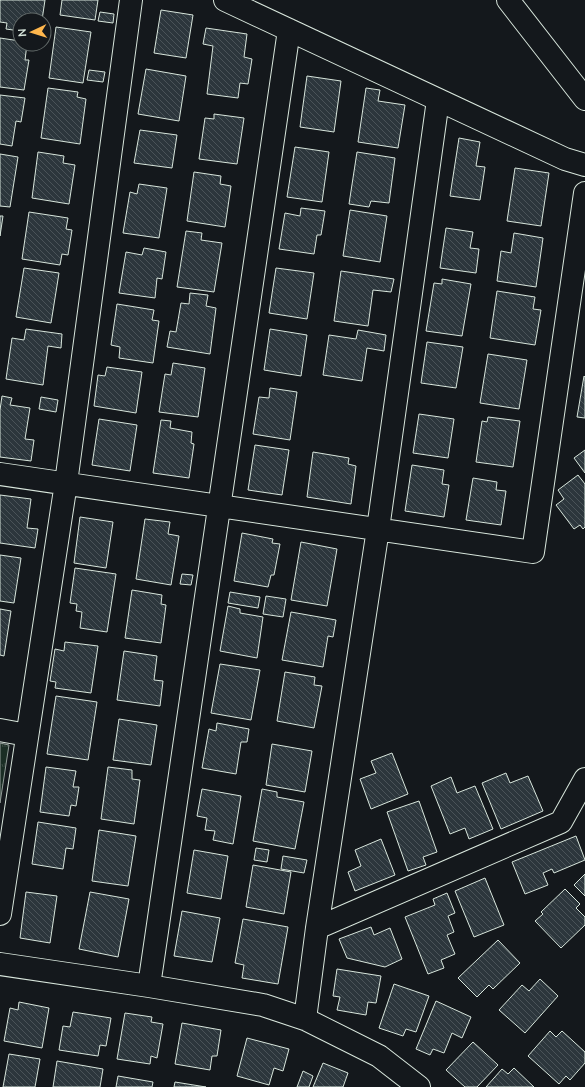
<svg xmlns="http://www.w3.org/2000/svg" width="585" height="1087" viewBox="0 0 585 1087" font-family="'Nunito Sans',sans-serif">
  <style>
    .park { fill: url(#park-tufts); stroke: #939e99 }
    .building { fill: url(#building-back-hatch); stroke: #d8e6dc }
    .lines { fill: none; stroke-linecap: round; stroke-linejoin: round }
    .minor-casing { stroke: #d8e6dc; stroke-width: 24 }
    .minor { stroke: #14181c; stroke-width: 22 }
  </style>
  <defs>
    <pattern id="park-tufts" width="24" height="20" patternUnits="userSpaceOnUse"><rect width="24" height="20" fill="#1a2d24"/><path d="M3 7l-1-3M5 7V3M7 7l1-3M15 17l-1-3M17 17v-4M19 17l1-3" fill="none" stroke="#3b4b43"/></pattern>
    <pattern id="building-back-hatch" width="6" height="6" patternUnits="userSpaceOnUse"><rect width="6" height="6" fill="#2c363c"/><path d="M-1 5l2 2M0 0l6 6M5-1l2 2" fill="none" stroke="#4a5358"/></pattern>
  </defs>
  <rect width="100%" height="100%" fill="#14181c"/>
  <path class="park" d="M0,743l9,2 -9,58z"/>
  <path class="building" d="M0,0h45l-3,20h-22v11l-14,-2 1,-6 -7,-1z
    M62,0h36l-3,20 -35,-5z
    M161,10l32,5 -7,43 -32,-5z
    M100,12l14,2 -1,9 -15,-2z
    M56,27l35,5 -8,51 -34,-5z
    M206,28l41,6 -3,23 8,2 -4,25 -8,-1 -2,15 -31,-4 6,-48 -10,-2z
    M0,38l20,3v3h7l-2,16h4l-5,30 -24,-3z
    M146,69l40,7 -7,45 -41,-7z
    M89,70l16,2 -2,10 -16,-2z
    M307,76l34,5 -7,51 -34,-5z
    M48,88l30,4 -1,5 9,2 -6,45 -39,-6z
    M366,88l14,2 -2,11 27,4 -7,43 -40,-6z
    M0,95l25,3 -4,24 -5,-1 -4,25 -12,-2z
    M214,114l30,4 -7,46 -38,-5 6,-41 9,1z
    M140,130l37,5 -5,33 -38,-5z
    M459,138l21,4 -4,24 9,1 -5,33 -30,-4z
    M295,147l34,5 -7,50 -35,-5z
    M38,152l26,4 -1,7 12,2 -6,39 -37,-6z
    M357,152l38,6 -6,45 -18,-2 -2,6 -20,-3z
    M0,154l18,3 -8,50 -10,-1z
    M515,168l34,5 -8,53 -34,-5z
    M194,172l27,4 -1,8 11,2 -6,41 -38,-6z
    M139,184l28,4 -8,50 -36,-5 7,-41 7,2z
    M301,208l24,3 -4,24h-4l-3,19 -35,-5 6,-36 15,3z
    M350,210l37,6 -7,46 -37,-6z
    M29,212l39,6 -2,11 6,1 -4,25 -6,-1 -2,11 -38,-6z
    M0,216h3l-3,20z
    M446,228l27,4 -3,16 9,1 -3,24 -36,-5z
    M186,231l16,2 -1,7 21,3 -8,49 -37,-5z
    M514,233l29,5 -7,49 -39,-6 4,-30 10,2z
    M144,248l22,4 -4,27 -5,-1 -2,20 -36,-5 7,-41 16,3z
    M24,268l35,5 -8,50 -35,-6z
    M276,268l38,5 -7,46 -38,-6z
    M341,271l53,8 -3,13 -18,-2 -5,36 -34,-5z
    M442,279l29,5 -9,52 -36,-5 8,-48 8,1z
    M497,291l38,6 -2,12 8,1 -6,35 -45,-7z
    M190,293l18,2 -2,11 10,2 -6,46 -43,-7 3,-16 6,1 5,-29 8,1z
    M117,304l37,6 -2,10 7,1 -6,42 -34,-5 1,-11 -9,-2z
    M26,329l36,5 -1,14 -13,-2 -5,39 -37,-6 6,-41 12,2z
    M270,329l37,6 -6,41 -37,-6z
    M358,330l28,5 -2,16 -17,-3 -5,33 -39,-6 6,-40 27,4z
    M427,342l36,5 -7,41 -35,-5z
    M488,354l39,6 -8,49 -39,-6z
    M173,363l32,5 -7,49 -39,-5 6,-38 6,1z
    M107,367l35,5 -6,41 -42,-7 4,-31 7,1z
    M584,376l1,1v41l-8,-1z
    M270,388l27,4 -7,48 -37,-6 6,-37 10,1z
    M2,396l10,2 -2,7 20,3 -5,31 9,1 -3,21 -31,-4v-47z
    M41,397l17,3 -2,12 -17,-3z
    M419,414l35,5 -6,39 -35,-5z
    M488,417l32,4 -7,46 -37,-5 6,-41 5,1z
    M99,419l38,6 -7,46 -38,-6z
    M161,420l10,1 -1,7 22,4 -1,11 3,1 -5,34 -36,-5z
    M255,445l34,5 -7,45 -34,-5z
    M585,450v23l-11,-15z
    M313,452l36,6 -1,6 8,2 -5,38 -44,-7z
    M412,465l32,5 -2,14 7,1 -5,32 -39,-6z
    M578,475l7,9v43l-2,2 -3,-4 -6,4 -18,-24 8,-6 -6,-9z
    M473,478l24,4 -1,8 10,1 -5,34 -35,-5z
    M0,495l31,4 -4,29 11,1 -3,19 -35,-5z
    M80,517l33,5 -7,46 -32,-5z
    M145,519l25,3 -2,12 11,2 -8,49 -35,-6z
    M242,533l31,6 -1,4 8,1 -6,31h-3l-3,12 -34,-6z
    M301,542l36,7 -10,57 -36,-6z
    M0,555l21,3 -7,45 -14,-2z
    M75,568l41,6 -9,58 -27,-4 2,-16 -6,-1 1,-7 -7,-1z
    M182,574l11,1 -2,10 -11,-1z
    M132,590l30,5 -1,9 5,1 -5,38 -36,-5z
    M230,592l30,5 -2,11 -30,-5z
    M266,596l20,3 -3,18 -20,-3z
    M228,606l12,3v4l23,4 -6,41 -37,-7z
    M0,609l11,2 -7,45 -4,-1z
    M291,612l45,8 -3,17 -5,-1 -5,31 -41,-7z
    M65,642l33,4 -7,47 -36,-5 1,-6 -6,-1 5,-32 9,2z
    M124,651l33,5 -3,24 9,1 -3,25 -43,-6z
    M220,664l40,6 -9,50 -40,-7z
    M285,672l30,5 -1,8 8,1 -8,42 -37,-7z
    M56,696l41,6 -9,58 -41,-6z
    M119,719l38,6 -6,40 -38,-5z
    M217,723l32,6 -2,13h-6l-5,32 -34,-6 7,-39 7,2z
    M272,744l40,7 -7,41 -39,-7z
    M392,753l16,41 -37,15 -11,-30 16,-6 -5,-12z
    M46,767l30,4 -3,16h6l-3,19 -5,-1 -2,11 -29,-4z
    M108,767l24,3v9l8,1 -6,44 -33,-5z
    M506,773l4,10 18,-7 15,35 -42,18 -19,-46z
    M451,777l6,16 18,-7 18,43 -24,10 -4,-11 -15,6 -19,-48z
    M202,789l39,7 -8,48 -20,-4 2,-9 -10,-1 2,-12 -10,-2z
    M262,789l15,3v5l27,5 -9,47 -42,-8z
    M419,801l18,51 -14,5 3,8 -18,6 -21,-59z
    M38,822l38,6 -3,21 -7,-1 -3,21 -31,-5z
    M99,830l37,6 -8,50 -36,-5z
    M576,836l9,24 -31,13 -2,-4 -9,4 5,12 -23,9 -13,-32z
    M381,839l14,36 -40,16 -7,-19 13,-6 -6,-16z
    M256,848l13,2 -2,12 -13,-2z
    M194,850l34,6 -7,43 -34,-6z
    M283,856l24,4 -3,13 -23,-4z
    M253,865l38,7 -7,42 -38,-7z
    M585,874v22l-11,-11z
    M485,878l19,47 -30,12 -19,-46z
    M565,889l15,15 -4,4 9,9v8l-24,23 -26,-27 8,-7 -2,-2z
    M26,892l31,4 -7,47 -30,-5z
    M90,892l39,7 -11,58 -39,-8z
    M447,893l8,20 -7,3 6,16 -7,3 8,19 -14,6 3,8 -16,6 -23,-57 30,-12 -2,-6z
    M182,911l38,7 -8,44 -38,-6z
    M243,919l45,8 -10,57 -36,-6 2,-13 -9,-2z
    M371,927l3,8 16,-7 12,31 -17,8 -38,-9 -8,-19z
    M498,940l22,23 -27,26 -4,-4 -12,12 -19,-19z
    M337,969l44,7 -5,27 -8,-1 -2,13 -29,-5 3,-13 -7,-1z
    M540,979l18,17 -33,37 -26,-23 23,-25 7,6z
    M394,984l35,12 -13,36 -10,-3 -3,7 -24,-8z
    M436,1001l35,16 -9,21 -10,-5 -8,20 -11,-4 -3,6 -14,-6z
    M19,1002l30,6 -7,40 -38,-7 6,-33 8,2z
    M73,1012l38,6 -5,28 -6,-1 -2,11 -39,-6 4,-24 7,1z
    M125,1013l27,4 -1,5 12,2 -6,34 -6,-2 -1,8 -33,-5z
    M182,1023l39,7 -4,26h-5l-2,14 -35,-6z
    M550,1031l6,6 6,-6 23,21v11l-15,17 -4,-4 -7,8 -31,-28z
    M247,1038l42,11 -6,22 -9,-3 -5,17 -32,-9z
    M473,1042l25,23 -21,22h-12l-19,-17z
    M9,1054l31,5 -5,28h-32z
    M57,1061l46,8 -3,18h-47z
    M323,1063l25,10 -5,14h-30z
    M514,1068l20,19h-48l16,-18 6,5z
    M303,1071l10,5 -4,11h-12z
    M118,1076l35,6 -1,5h-36z
    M175,1082l31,5h-32z"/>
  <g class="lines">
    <defs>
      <path id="minor" d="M225,0l340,159 20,6
        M508,0l77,99
        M0,474l533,78 52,-359
        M0,730l27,5
        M0,914l66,-431 65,-483
        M317,928l244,-106 24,-43
        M0,964l149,22 114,19 42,14 74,37 40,31
        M149,986l140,-956
        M305,1019l12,-91 61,-399 60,-429"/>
    </defs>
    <use href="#minor" class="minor-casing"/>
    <use href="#minor" class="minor"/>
  </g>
  <g transform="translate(32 32) rotate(266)"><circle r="19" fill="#14181c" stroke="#626a69"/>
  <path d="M0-3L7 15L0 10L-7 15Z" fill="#ffb74d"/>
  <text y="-6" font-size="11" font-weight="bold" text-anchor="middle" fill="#d8e6dc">N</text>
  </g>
</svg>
